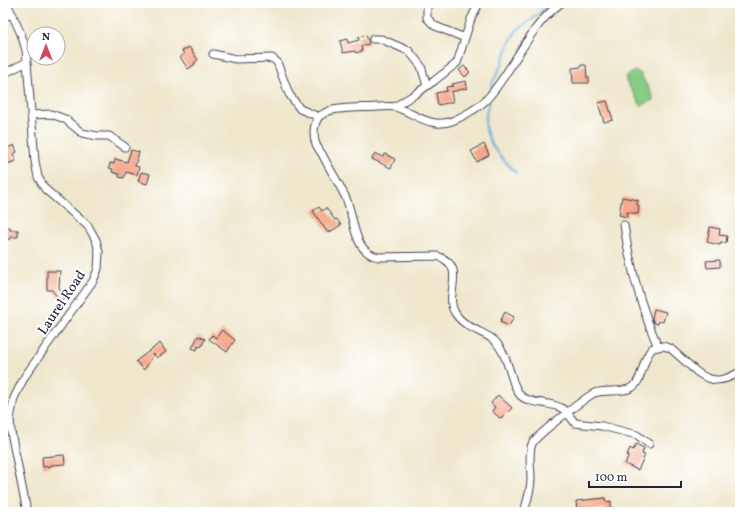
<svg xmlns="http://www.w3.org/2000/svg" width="743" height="515" viewBox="0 0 743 515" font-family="Vollkorn,serif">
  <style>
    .green { fill: #88cb84; stroke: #557660 }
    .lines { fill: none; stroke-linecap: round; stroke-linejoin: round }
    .stream { stroke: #65acdc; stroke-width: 2 }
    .building { fill: #f5a486 }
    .minor-casing { stroke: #414051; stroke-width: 9 }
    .minor { stroke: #fff; stroke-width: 7 }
    .labels { text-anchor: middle; stroke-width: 4; stroke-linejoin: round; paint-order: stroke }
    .street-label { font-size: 14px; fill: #22223b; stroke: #fff }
  </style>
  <rect width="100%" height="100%" fill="#fff"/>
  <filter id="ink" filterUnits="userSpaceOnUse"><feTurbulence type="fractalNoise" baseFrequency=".025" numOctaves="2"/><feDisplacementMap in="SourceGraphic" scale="8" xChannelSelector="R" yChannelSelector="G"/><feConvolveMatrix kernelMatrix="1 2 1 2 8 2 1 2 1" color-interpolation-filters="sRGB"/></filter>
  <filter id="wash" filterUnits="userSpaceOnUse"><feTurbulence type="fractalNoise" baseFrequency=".012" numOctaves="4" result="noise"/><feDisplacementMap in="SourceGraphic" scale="16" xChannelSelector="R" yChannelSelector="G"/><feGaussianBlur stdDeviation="0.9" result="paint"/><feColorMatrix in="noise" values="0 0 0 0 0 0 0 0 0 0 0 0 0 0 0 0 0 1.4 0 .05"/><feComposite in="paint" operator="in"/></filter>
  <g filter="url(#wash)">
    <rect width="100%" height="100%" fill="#efe7cc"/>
    <path class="green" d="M635,71l5,2 13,24v3l-12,6 -15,-25v-5z"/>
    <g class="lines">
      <path class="stream" d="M491,90l1,-6 10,-20 7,-20 7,-13 23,-17 11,-11
        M489,101c-1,6 -4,15 -4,21 1,22 17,36 31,51"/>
    </g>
    <g id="blocks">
      <path class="building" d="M366,35l3,9 -8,2 1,5 -6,2 -1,-2 -12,2 -3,-12 7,-2 1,4 11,-3 -1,-3z
        M189,47l9,13 -4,3 1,1 -7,5 -8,-12 4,-3 -2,-3z
        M581,65h5l1,13 2,-1v6h-16l-1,-15 9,-1z
        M464,66l6,6 -5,5 -6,-7z
        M466,81l1,7 -16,4 2,10 -15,3 -2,-12 11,-2 -1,-4 7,-1 -1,-2z
        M607,101l6,19 -9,2 -6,-19z
        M484,144l5,11 -12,7 -6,-11z
        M14,145l3,7 -4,2 3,7 -9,3 -4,-9v-5z
        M131,150l8,2 -4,14 4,1 -2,8 -11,-3 -2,6 -5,-1v-3l-7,-2 1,-3 -4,-1 1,-5 4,1 1,-5 12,3z
        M375,153l8,4 2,-3 10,5 -4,9 -19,-9z
        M141,172l9,2 -3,10 -9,-3z
        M622,197l16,3 -1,5 2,1 -1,8 -11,-2v5l-8,-2z
        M319,207l3,4 4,-3 9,12 2,-1 4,6 -13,8 -15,-22z
        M3,227h7v3h8v7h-7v2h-6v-3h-2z
        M710,227l10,2 -1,6 8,1 -1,7 -5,-1 -1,3 -13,-3z
        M720,260v7l-13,1 -1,-7z
        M47,271h13l-1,17 7,9 -6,4 -8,-11h-5z
        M654,309l12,3 -3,10 -4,-1 -1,3 -4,-1 -2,-5z
        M505,312l9,5 -5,9 -9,-4z
        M222,330l13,10 -8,12 -18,-13 3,-4 4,3z
        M198,336l7,3 -4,8 -3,-1 -1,4 -5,-2z
        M160,343l6,9 -9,6 -3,-4 -10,16 -8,-9z
        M498,395l14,13 -11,11 -9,-8 3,-4 -4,-4z
        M636,444l8,4 -2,6 3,1 -7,15 -13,-6 4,-8 -2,-1 3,-7 3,2z
        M64,455l1,9 -14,1v1l-8,1 -1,-10z
        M605,498l1,4 5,-1v7l-25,2 1,2h-10l-1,-11z"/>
    </g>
  </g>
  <g filter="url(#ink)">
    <use href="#blocks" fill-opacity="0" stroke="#414051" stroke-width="1"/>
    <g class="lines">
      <defs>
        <path id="minor" d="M7,3l14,31 5,16 9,111 3,16 7,12 43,37 8,14 3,12 -1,17 -5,12 -68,95 -11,22 -4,21 1,13 16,80
          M430,3l-3,3v12l8,8 30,12
          M561,3c-34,25 -47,67 -75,97 -8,8 -24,17 -34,21 -22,8 -37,-8 -57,-14 -5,-1 -12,0 -18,0 -14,1 -35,0 -48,4 -3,1 -6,3 -8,4 -7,5 -8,18 -6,26 1,4 4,9 7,13 7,14 16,28 23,42 8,16 7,35 16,49 4,7 9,10 17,12l59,-1c32,10 6,38 18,57 8,13 25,18 36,25 13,8 18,32 23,46 2,3 3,8 6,11 9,10 31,6 43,14 5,4 8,9 12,14l27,3 35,9 12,9
          M3,16l10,-1
          M373,39h8l28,12 12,15 6,20
          M213,54l23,5 36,-1 5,4 12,32 11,15 19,8
          M3,74l24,-12
          M394,107l23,-14 17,-12 23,-18 14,-44 8,-16
          M31,115l20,-1 14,5 17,14 15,3h12l16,11
          M624,225c6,42 17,83 34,122
          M524,512c3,-11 7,-22 7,-33 0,-11 -3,-25 1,-35 3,-8 52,-45 62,-51 12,-4 27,0 37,-5 12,-5 11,-31 22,-40l10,-2 7,2 27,24c16,12 27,9 43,0"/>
      </defs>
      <use href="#minor" class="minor-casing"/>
      <use href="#minor" class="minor"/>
    </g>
  </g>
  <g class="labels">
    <g class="street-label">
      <text transform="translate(61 302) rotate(-56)" y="5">Laurel Road</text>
    </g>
  </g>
  <rect width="743" height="515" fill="none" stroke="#fff" stroke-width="16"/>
  <g transform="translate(46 46)"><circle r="19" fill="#ffffff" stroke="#a7a7b1"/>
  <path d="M0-3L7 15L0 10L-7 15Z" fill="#d1495b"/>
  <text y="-6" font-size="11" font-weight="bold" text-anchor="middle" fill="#22223b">N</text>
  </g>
  <path d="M589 481v6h92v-6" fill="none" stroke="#22223b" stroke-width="2"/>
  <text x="595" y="481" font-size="12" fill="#22223b" stroke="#ffffff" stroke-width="3" paint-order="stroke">100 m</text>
</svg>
